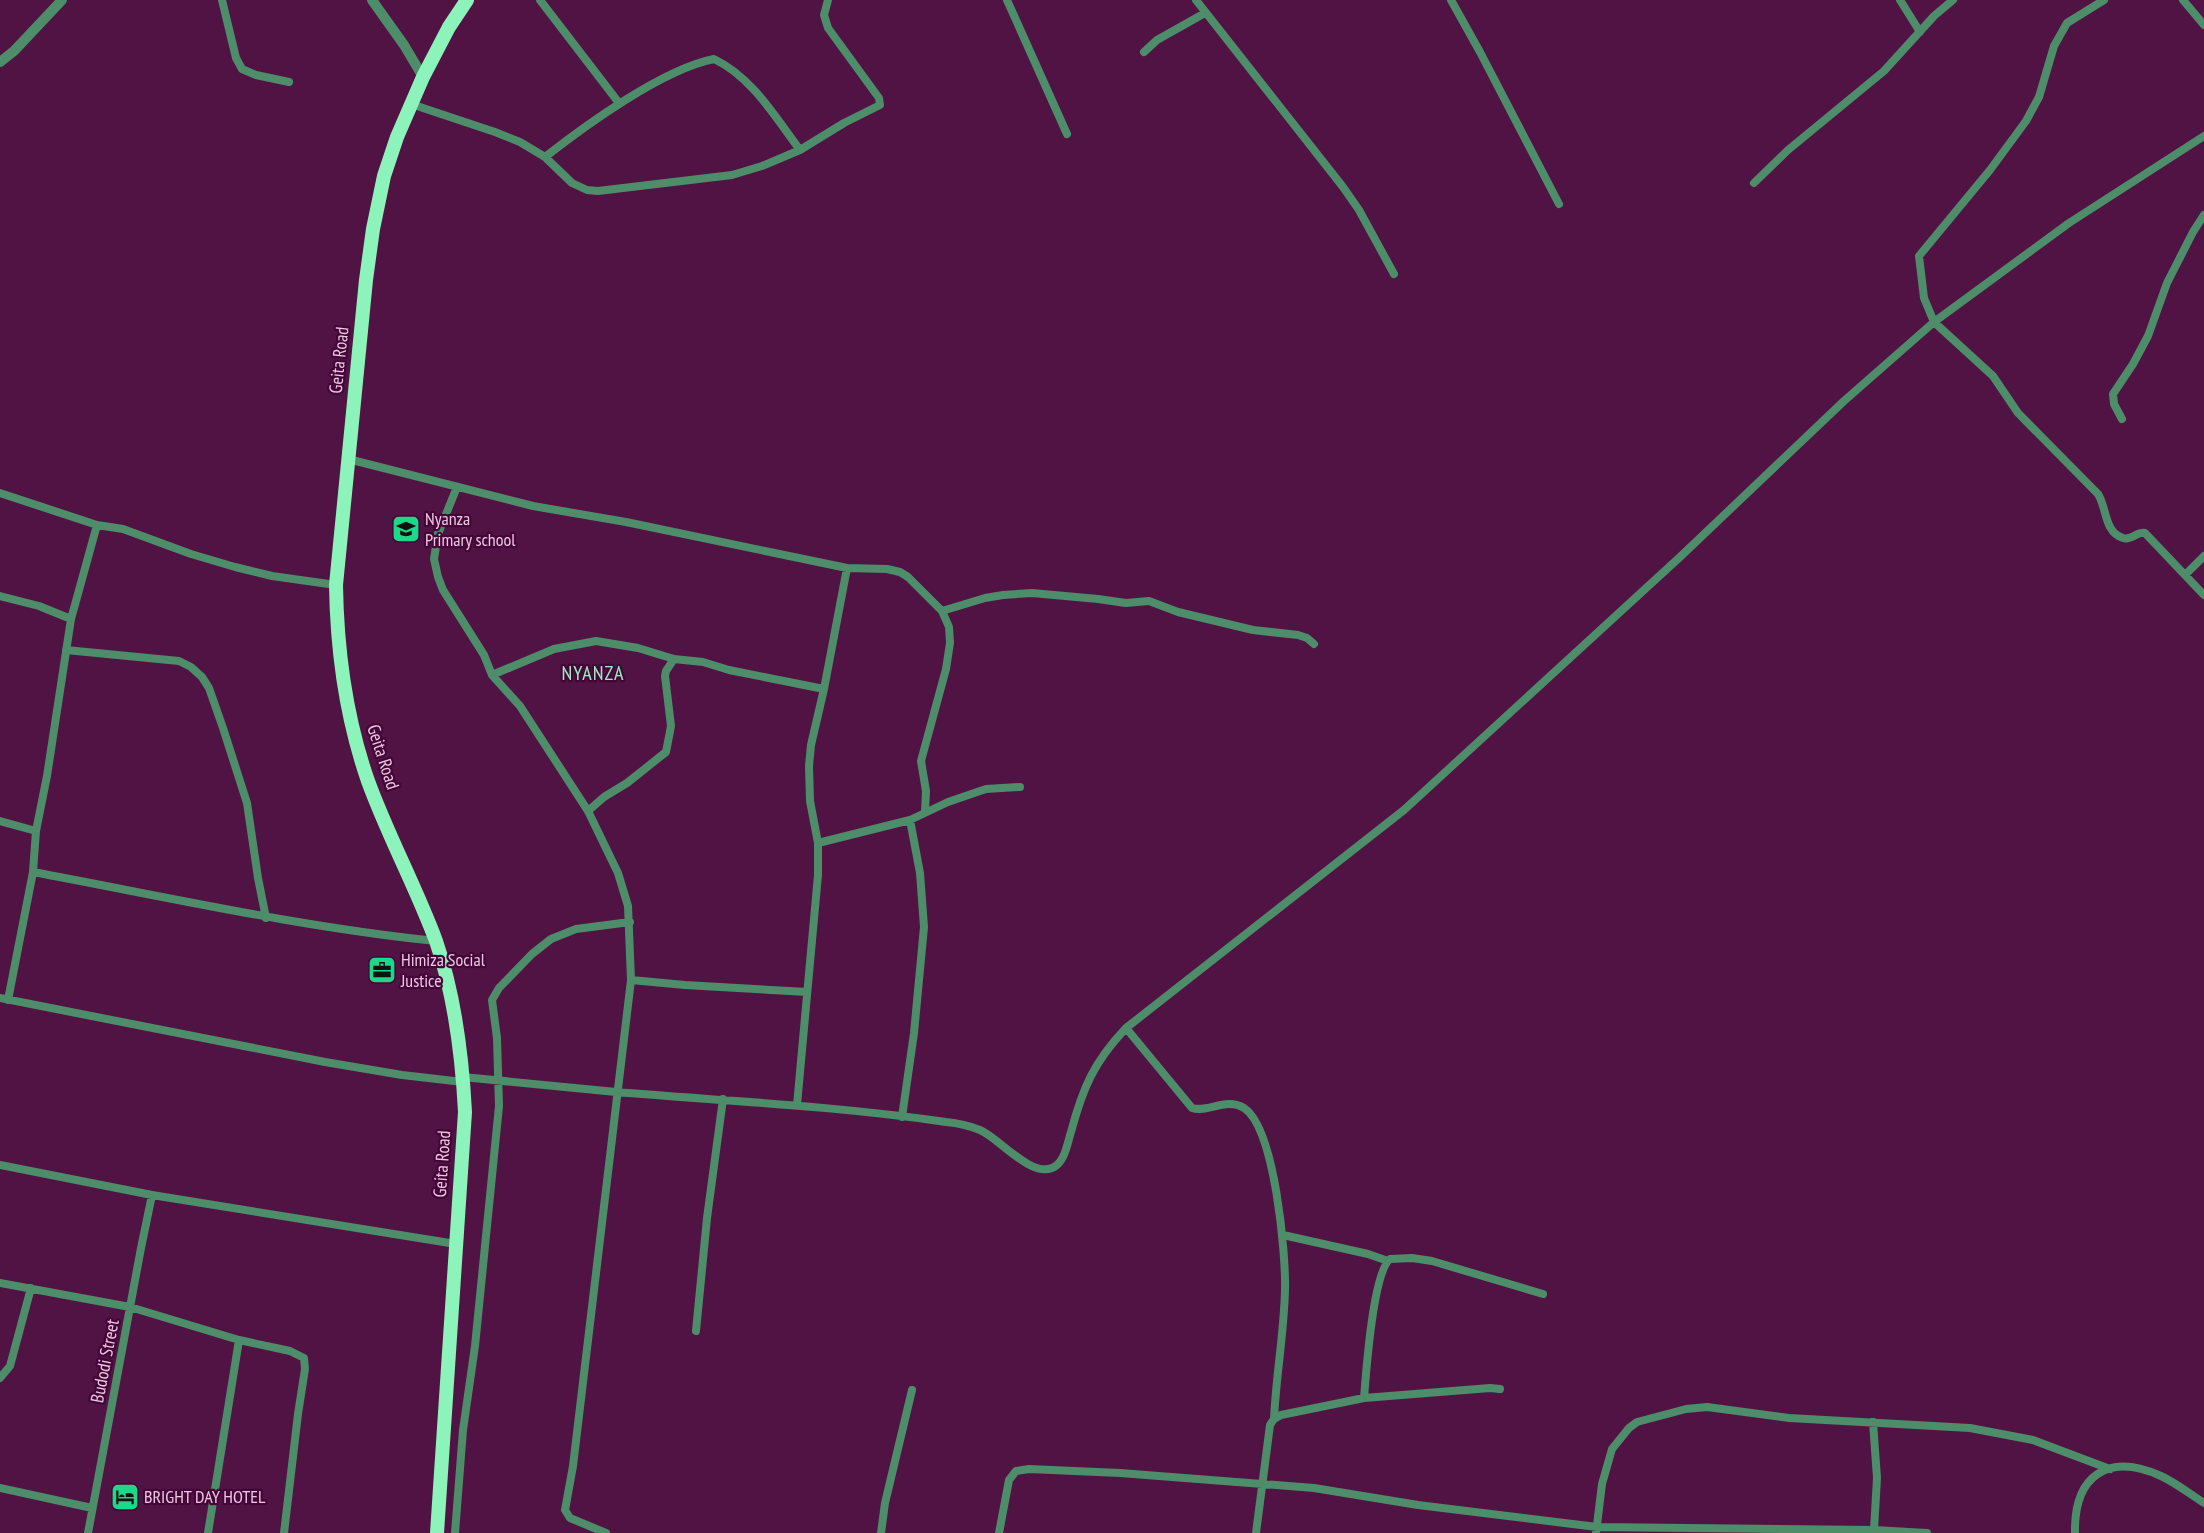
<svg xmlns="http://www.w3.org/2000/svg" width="2204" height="1533" viewBox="0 0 2204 1533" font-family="'PT Sans Narrow',sans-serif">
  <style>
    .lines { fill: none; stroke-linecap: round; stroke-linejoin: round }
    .minor { stroke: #4d8d69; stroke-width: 8 }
    .tertiary { stroke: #4d8d69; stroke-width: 10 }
    .trunk { stroke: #8cf3bb; stroke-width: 14 }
    .labels { text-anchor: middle; stroke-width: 4.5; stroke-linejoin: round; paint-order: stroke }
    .street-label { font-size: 18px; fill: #eec8e2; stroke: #440638 }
    .poi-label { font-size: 18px; fill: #eec8e2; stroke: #440638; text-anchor: start }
    .quarter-label { font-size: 20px; letter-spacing: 1px; fill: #9debbd; stroke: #440638 }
  </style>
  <rect width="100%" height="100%" fill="#501343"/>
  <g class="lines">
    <path class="minor" d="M222,0l14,58 6,11 14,6 33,7
      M540,0l79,103
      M1007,0l60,134
      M1196,0l147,187 16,23 35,64
      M1451,0l29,52 79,152
      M1900,0l20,32
      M2104,0l-37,23 -13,23 -15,51 -13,24 -36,49 -71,86 5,42 10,24 59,54 25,37 80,81c9,14 6,38 25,44 9,3 14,-7 22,-5l59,62
      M2183,0l21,25
      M1144,52l13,-12 48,-27
      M411,104l84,28 25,10 25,15 27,26 15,7 11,1 134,-16 30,-9 38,-16 44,-27 36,-18 -1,-7 -51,-70 -4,-13 4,-15
      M545,157c41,-32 118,-88 169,-98 38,18 62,59 86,91
      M1754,183l34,-33 96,-79 50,-55 19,-16
      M2122,419l-8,-15 -1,-10 20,-30 15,-28 19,-53 26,-51 11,-17
      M348,459l185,47 93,16 221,46 40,1 13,3 8,5 34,34 7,16 1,16 -4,26 -25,92 5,30 -1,20
      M457,487l-19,47 -4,25 4,18 5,13 41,65 8,20 28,31 68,105 30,62 10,33 3,74 -58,486 -8,44 5,8 36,15
      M0,493l97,32 26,4 68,25 44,13 37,9 64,9
      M2185,575l19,-19
      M0,596l39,10 32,13
      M942,611l43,-13 18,-3 29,-2 66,6 28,4 23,-2 29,11 75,18 45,5 9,3 7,6
      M66,650l113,11 12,6 11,10 7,11 14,40 24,75 11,75 8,40
      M492,675l62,-26 42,-8 42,7 36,11 29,3 26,8 95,19
      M588,811l16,-14 23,-14 39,-31 5,-26 -6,-50 1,-5 8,-12
      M0,821l36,10
      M818,843l92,-23 38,-18 38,-13 34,-2
      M33,872c134,25 267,55 403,69
      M631,980l54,5 122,7
      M0,998l325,64 77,13 61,7
      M8,1000l25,-128 3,-41 11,-55 24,-157 26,-94
      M1126,1028l66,80c16,5 34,-11 52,0 31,20 42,147 41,182 -1,43 -9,86 -11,129
      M463,1077c51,5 102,10 153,15 110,9 221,14 330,30 11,1 24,4 34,8 19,8 50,47 72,38 13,-5 15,-24 19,-36 12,-45 23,-70 55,-104l278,-218 276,-253 164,-156 90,-79 135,-99 135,-87
      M797,1105l21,-230v-32l-8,-42 -1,-35 2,-21 13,-56 23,-121
      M902,1117l12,-84 10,-106 -4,-54 -10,-53
      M0,1165l152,30 304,49
      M1283,1235l85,19 20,7
      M0,1283l130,24 109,33 51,11 14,7 1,11 -7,45 -14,119
      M696,1331l11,-113 16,-119
      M0,1378l10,-12 21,-78
      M1364,1398c2,-25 9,-125 26,-139l22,-1 20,3 111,33
      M1873,1422l4,56 -3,52
      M0,1488l92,20
      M88,1533l53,-285 11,-53
      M208,1533l31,-193
      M455,1533l8,-103 12,-84 24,-240 -2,-68 -5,-38 7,-12 33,-34 19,-15 25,-10 54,-7
      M881,1533l4,-30 27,-113
      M999,1533l10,-53 7,-9 13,-2 91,4 194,15 104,17 179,22 277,3 53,3
      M1256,1533l14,-108 4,-6 7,-4 83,-17 126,-10 10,1
      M1596,1533l6,-49 10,-35 17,-21 8,-6 49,-13 21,-2 82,11 181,10 63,12 77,29
      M2075,1533c-1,-57 32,-81 86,-57 15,7 29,18 43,27"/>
    <path class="tertiary" d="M372,0l32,45 19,32
      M0,62l14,-11 48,-51"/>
    <path class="trunk" d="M437,1533l28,-421c-3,-58 -10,-116 -29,-171 -20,-54 -48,-105 -68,-160 -22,-63 -31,-130 -32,-196l30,-305 7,-51 11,-53 13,-39 26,-60 26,-50 18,-27"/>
  </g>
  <defs>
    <symbol id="school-square" viewBox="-11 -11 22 22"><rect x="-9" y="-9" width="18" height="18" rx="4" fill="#1bd988" stroke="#440638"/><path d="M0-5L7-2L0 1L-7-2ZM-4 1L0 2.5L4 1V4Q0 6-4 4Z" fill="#111"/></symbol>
    <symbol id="office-square" viewBox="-11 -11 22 22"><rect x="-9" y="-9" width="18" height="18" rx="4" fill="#1bd988" stroke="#440638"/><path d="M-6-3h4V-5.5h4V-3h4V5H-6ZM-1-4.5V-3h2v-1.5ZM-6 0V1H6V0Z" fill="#111"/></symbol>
    <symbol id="hotel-square" viewBox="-11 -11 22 22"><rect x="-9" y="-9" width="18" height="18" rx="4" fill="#1bd988" stroke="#440638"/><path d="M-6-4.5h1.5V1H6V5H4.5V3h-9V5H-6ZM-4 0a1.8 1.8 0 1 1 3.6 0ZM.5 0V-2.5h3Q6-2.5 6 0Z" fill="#111"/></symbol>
  </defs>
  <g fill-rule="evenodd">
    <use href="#school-square" x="390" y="513" width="32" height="32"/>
    <use href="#office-square" x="366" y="954" width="32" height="32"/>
    <use href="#hotel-square" x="109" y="1481" width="32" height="32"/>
  </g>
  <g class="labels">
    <g class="street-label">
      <text transform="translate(339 360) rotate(-84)" y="6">Geita Road</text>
      <text transform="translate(383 757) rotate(72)" y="6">Geita Road</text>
      <text transform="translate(442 1164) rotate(-86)" y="6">Geita Road</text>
      <text transform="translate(105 1361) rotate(-79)" y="6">Budodi Street</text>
    </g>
    <g class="poi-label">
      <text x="425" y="525">Nyanza<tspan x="425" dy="21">Primary school</tspan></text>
      <text x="401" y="966">Himiza Social<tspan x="401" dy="21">Justice</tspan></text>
      <text x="144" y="1503">BRIGHT DAY HOTEL</text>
    </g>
    <g class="quarter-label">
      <text x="593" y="680">NYANZA</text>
    </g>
  </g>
</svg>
